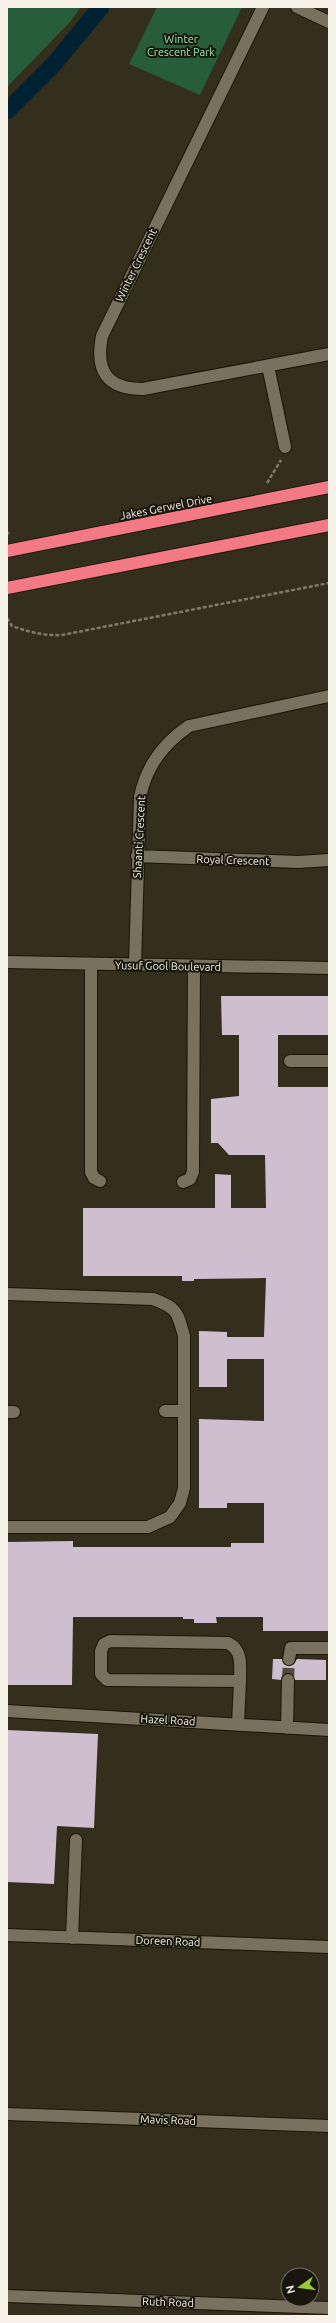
<svg xmlns="http://www.w3.org/2000/svg" width="336" height="2323" viewBox="0 0 336 2323" font-family="Ubuntu,sans-serif">
  <style>
    .green { fill: #285d3b }
    .lines { fill: none; stroke-linecap: round; stroke-linejoin: round }
    .canal { stroke: #002232; stroke-width: 17 }
    .building { fill: #cfbed0 }
    .minor-tunnel { stroke: #514b3a; stroke-width: 12; stroke-dasharray: 12 6; stroke-linecap: butt }
    .minor-casing { stroke: #1b1605; stroke-width: 14 }
    .highway-casing { stroke: #1b1605; stroke-width: 14 }
    .path { stroke: #7f7a6a; stroke-width: 2.5; stroke-dasharray: 4 2; stroke-linecap: butt }
    .minor { stroke: #78715d; stroke-width: 12 }
    .highway { stroke: #f37a85; stroke-width: 12 }
    .labels { text-anchor: middle; stroke-width: 4; stroke-linejoin: round; paint-order: stroke }
    .park-label { font-size: 11px; fill: #97e8af; stroke: #19160e }
    .street-label { font-size: 11px; fill: #f6f2e7; stroke: #19160e }
  </style>
  <rect width="100%" height="100%" fill="#342e1c"/>
  <path class="green" d="M7,7h74l-11,15 -63,65z
    M157,7h85l-42,88 -71,-31z"/>
  <g class="lines">
    <path class="canal" d="M7,111l47,-47 47,-57"/>
  </g>
  <path class="building" d="M221,996h108v39h-51v52h51v544h-66v-14h-47l1,6h-23v-4h-11v-2h-110l-1,68h-65v-143l66,-1v6h158v-4h33v-40h-37v5h-28v-89l65,2v-62h-37v28h-28v-56l28,1v5h37l2,-59 -72,1v2h-12v-5h-99v-68h132v-34l16,1v33h35l-1,-53h-36l-11,-12h-7v-44l28,-3v-61h-17z
    M273,1659h9l2,5 4,2 6,-2 3,-5 29,1v20h-31l-3,-6 -4,-1 -6,3 -1,4 -9,-1z
    M7,1730l91,4 -4,94 -37,-2 -3,58 -47,-2z"/>
  <g class="lines">
    <path class="minor-tunnel" d="M288,1680l1,-21"/>
    <defs>
      <path id="minor" d="M263,7l-161,329c-7,35 5,53 41,53l186,-35
        M297,7l32,15
        M268,366l17,81
        M137,856l161,6 31,-2
        M7,962l322,6
        M91,965v207l3,6 6,3
        M135,965l5,-168c6,-30 24,-54 49,-71l140,-30
        M290,1061h39
        M183,1182l7,-3 3,-7 1,-206
        M7,1294l146,5c25,9 24,13 31,37v152l-4,15 -10,14 -22,10h-141
        M165,1411h19
        M7,1412h7
        M110,1641l118,2c15,7 12,23 12,38l-133,-1 -6,-6v-23l3,-7z
        M289,1659l2,-11h38
        M7,1711l322,19
        M238,1724l2,-43
        M287,1728l1,-48
        M7,1935l322,12
        M72,1938l4,-98
        M7,2114l322,12
        M7,2296l322,12"/>
      <path id="highway" d="M7,551l322,-64
        M7,588l322,-63"/>
    </defs>
    <use href="#minor" class="minor-casing"/>
    <use href="#highway" class="highway-casing"/>
    <path class="path" d="M267,483l14,-23
      M7,532l2,2
      M7,618l5,8c17,6 32,10 50,9l267,-52"/>
    <use href="#minor" class="minor"/>
    <use href="#highway" class="highway"/>
  </g>
  <g class="labels">
    <g class="park-label">
      <text x="181" y="43">Winter<tspan x="181" dy="13">Crescent Park</tspan></text>
    </g>
    <g class="street-label">
      <text transform="translate(136 265) rotate(-64)" y="4">Winter Crescent</text>
      <text transform="translate(166 507) rotate(-11)" y="4">Jakes Gerwel Drive</text>
      <text transform="translate(139 837) rotate(-87)" y="4">Shaanti Crescent</text>
      <text transform="translate(233 860) rotate(2)" y="4">Royal Crescent</text>
      <text transform="translate(168 966) rotate(1)" y="4">Yusuf Gool Boulevard</text>
      <text transform="translate(168 1720) rotate(3)" y="4">Hazel Road</text>
      <text transform="translate(168 1941) rotate(2)" y="4">Doreen Road</text>
      <text transform="translate(168 2120) rotate(2)" y="4">Mavis Road</text>
      <text transform="translate(168 2302) rotate(2)" y="4">Ruth Road</text>
    </g>
  </g>
  <rect width="336" height="2323" fill="none" stroke="#f6f2e7" stroke-width="16"/>
  <g transform="translate(300 2287) rotate(256)"><circle r="19" fill="#19160e" stroke="#716e65"/>
  <path d="M0-3L7 15L0 10L-7 15Z" fill="#9acb34"/>
  <text y="-6" font-size="11" font-weight="bold" text-anchor="middle" fill="#f6f2e7">N</text>
  </g>
</svg>
